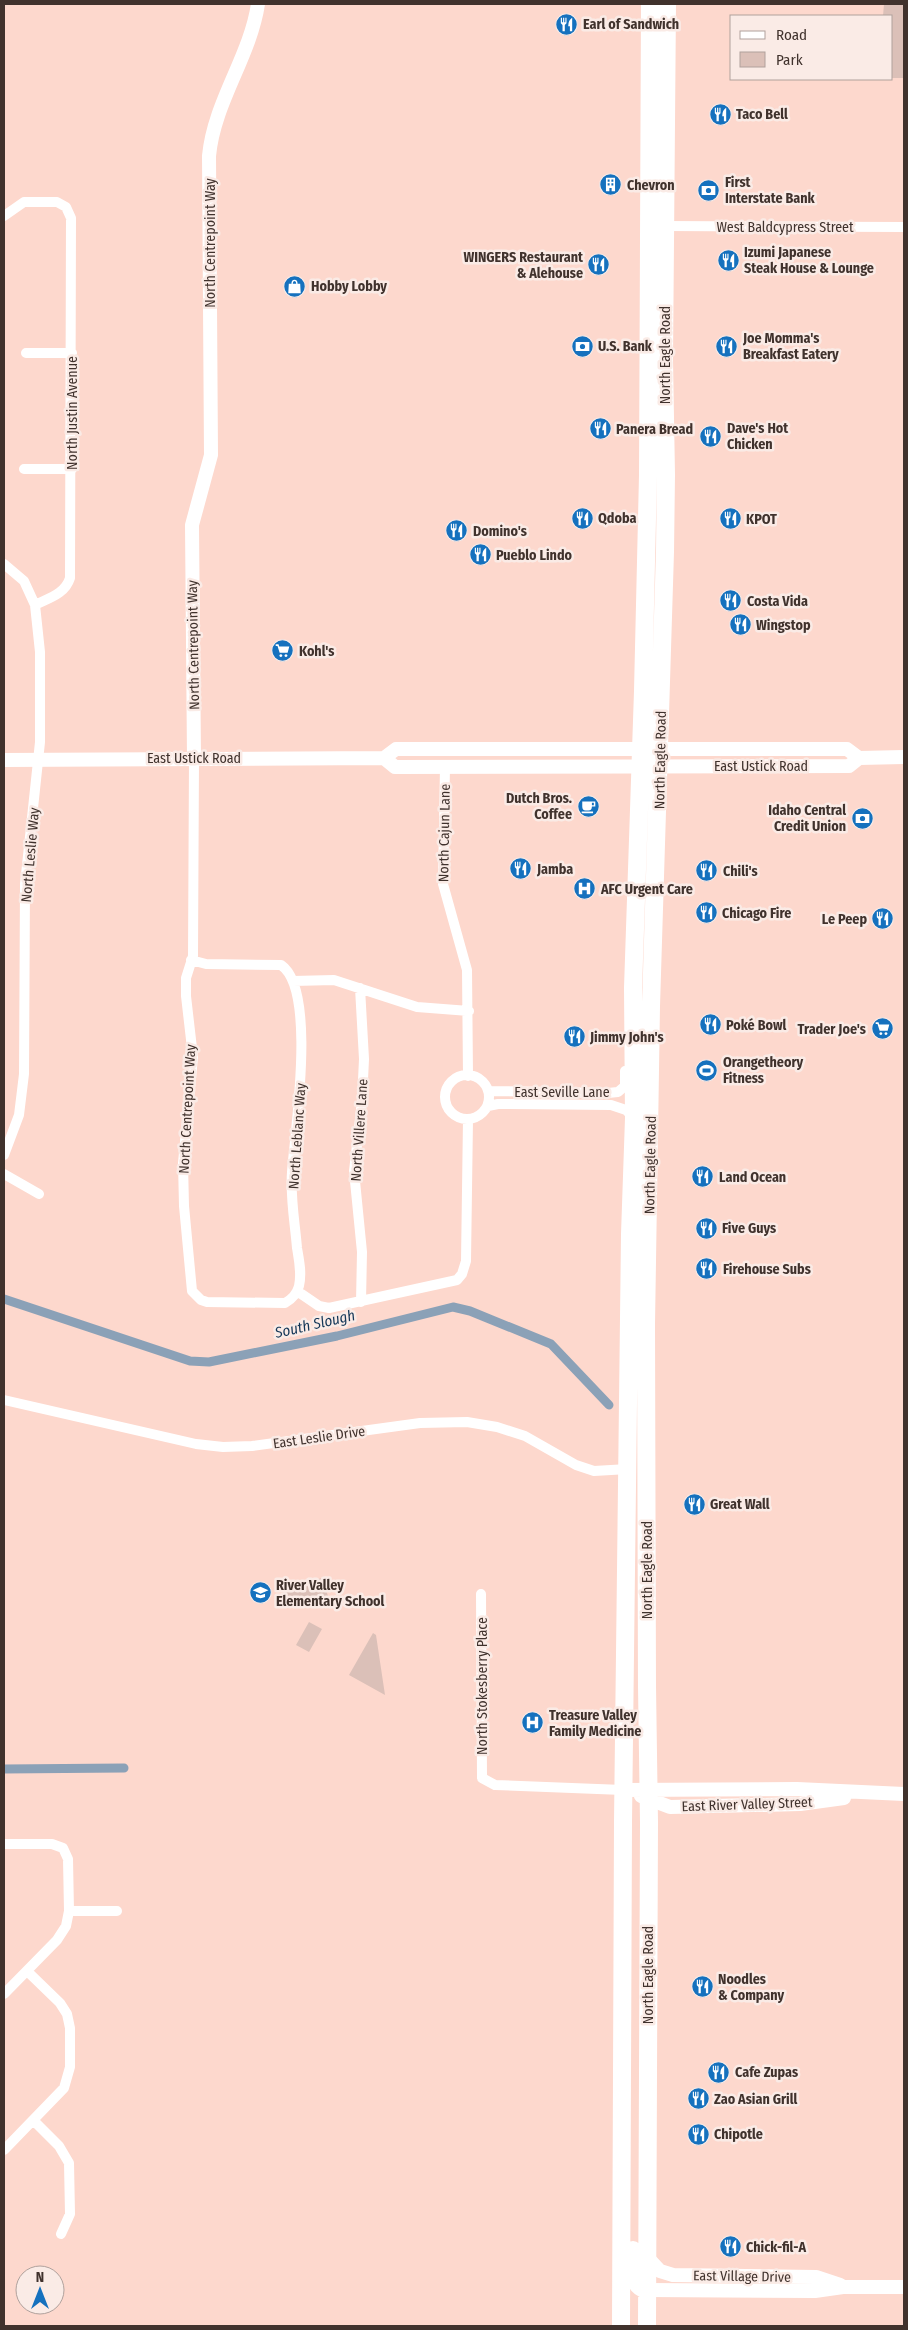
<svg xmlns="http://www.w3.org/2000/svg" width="908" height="2330" viewBox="0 0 908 2330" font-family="'Fira Sans Condensed',sans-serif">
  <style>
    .green { fill: #dbc0b8 }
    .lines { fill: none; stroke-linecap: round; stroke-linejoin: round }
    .canal { stroke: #8ba1b7; stroke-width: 9 }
    .street { stroke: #fff; stroke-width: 10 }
    .secondary { stroke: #fff; stroke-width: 14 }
    .highway { stroke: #fff; stroke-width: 18 }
    .labels { text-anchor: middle; stroke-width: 5; stroke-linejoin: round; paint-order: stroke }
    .poi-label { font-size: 14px; font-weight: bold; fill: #40322d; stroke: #faebe6; text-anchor: start }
    .street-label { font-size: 14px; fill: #40322d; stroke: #faebe6 }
    .water-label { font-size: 15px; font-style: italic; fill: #133657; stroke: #faebe6 }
  </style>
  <rect width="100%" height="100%" fill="#fdd8cd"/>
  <path class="green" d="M884,4h20v74h-12v-62h-9z
    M322,1578l6,18 -11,1 -30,10 -5,-17z
    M309,1622l13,7 -13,23 -13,-7z
    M373,1633l3,2 9,60 -36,-20z"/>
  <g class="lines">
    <path class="canal" d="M4,1299l186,62 19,1 128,-26 116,-29 17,4 81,33 58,61
      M4,1769l120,-1"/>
    <path class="street" d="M4,216l20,-14h33l9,5 5,11 -1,360c-5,16 -21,20 -35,27
      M665,226l239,1
      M26,353h46
      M24,469h48
      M4,564l20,17 11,24 5,47v90l-15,142 -1,190 -5,41 -15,40
      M445,766l-2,118 24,86 1,106
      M191,960l15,4 75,1c36,24 14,166 11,207 -2,25 3,51 5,76 2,12 5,25 2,38 -2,8 -7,13 -14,17l-78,-1 -6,-2 -9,-9 -8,-85 -1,-43 10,-106 -7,-61v-18l7,-22 1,-197
      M293,981l41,-1 83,27 52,4
      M360,988l4,71 -2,42 -8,70 8,81 -1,50
      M445 1097a22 22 0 1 1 44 0a22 22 0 1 1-44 0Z
      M488,1091l120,2 10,-1 7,-6v-15
      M488,1106l10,-2 113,1 15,5 8,8
      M4,1174l35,20
      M297,1291l22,15 10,2 128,-28 5,-6 4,-13 2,-142
      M4,1400l192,44 27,3 29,-1 168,-23 47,-1 30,5 28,9 51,29 18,6 34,-2
      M481,1594l1,184 13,7 128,5
      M4,1844h48l11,4 5,11 1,52 -3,15 -9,14 -53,54
      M69,1911h48
      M33,2120l26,26 10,17 1,51 -9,20
      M4,2150l60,-62 6,-21v-39l-3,-14 -7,-11 -33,-32"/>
    <path class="secondary" d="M384,758l11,9 454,-1 10,-8 45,-1
      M194,759l-2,-234 19,-70 -2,-299c5,-54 41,-99 49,-152
      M4,760l380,-2 12,-9h451l12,9
      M623,1790l174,-1 107,5
      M641,1796l29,11 130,-3 44,-6
      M647,2257l13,14 13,4 143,2 24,8
      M647,2290l168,1 28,-4h61"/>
    <path class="highway" d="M633,2250c0,14 -3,36 14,40
      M621,2326l2,-504 7,-588 4,-116 -1,-130 10,-297 5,-216 2,-471
      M647,2326l2,-504 -2,-136 -1,-361 5,-319 14,-454 1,-77 -2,-115 3,-356"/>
  </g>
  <defs>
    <symbol id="restaurant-disc" viewBox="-11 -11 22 22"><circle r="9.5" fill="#1571be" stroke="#faebe6"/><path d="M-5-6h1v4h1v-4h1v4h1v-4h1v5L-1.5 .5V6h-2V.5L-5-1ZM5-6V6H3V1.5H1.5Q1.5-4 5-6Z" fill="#fff"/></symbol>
    <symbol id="building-disc" viewBox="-11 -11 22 22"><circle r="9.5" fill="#1571be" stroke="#faebe6"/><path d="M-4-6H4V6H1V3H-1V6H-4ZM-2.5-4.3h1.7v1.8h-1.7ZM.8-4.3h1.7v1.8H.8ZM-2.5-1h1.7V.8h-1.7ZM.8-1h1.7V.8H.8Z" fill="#fff"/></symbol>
    <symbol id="bank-disc" viewBox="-11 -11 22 22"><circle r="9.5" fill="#1571be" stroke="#faebe6"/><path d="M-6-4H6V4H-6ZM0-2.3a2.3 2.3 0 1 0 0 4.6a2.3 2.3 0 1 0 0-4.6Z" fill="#fff"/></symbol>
    <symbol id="shop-disc" viewBox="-11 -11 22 22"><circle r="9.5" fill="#1571be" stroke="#faebe6"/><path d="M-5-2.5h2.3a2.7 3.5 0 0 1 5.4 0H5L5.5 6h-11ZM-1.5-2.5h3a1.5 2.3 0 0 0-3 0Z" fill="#fff"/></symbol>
    <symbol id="supermarket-disc" viewBox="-11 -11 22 22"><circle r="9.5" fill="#1571be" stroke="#faebe6"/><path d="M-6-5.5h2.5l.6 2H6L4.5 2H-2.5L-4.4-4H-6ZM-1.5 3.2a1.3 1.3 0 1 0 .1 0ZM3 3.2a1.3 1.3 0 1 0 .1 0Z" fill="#fff"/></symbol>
    <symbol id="cafe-disc" viewBox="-11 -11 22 22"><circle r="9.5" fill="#1571be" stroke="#faebe6"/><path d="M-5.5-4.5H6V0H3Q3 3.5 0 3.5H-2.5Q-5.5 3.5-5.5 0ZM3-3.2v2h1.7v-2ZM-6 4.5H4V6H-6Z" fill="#fff"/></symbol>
    <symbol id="hospital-disc" viewBox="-11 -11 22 22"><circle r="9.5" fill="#1571be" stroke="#faebe6"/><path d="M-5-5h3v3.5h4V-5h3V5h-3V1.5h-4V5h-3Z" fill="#fff"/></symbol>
    <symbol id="stadium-disc" viewBox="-11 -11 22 22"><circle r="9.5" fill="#1571be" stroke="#faebe6"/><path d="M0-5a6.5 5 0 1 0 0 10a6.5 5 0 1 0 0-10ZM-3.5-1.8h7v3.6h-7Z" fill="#fff"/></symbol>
    <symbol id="school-disc" viewBox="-11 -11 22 22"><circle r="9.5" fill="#1571be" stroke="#faebe6"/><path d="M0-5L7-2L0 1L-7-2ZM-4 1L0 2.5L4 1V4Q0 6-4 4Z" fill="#fff"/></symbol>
  </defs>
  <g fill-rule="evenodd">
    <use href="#restaurant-disc" x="554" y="12" width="25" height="25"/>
    <use href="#restaurant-disc" x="708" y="102" width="25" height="25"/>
    <use href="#building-disc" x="598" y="172" width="25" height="25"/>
    <use href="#bank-disc" x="696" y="178" width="25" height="25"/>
    <use href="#restaurant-disc" x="716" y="248" width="25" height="25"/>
    <use href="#restaurant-disc" x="586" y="252" width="25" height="25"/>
    <use href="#shop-disc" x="282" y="274" width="25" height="25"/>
    <use href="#bank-disc" x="570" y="334" width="25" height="25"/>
    <use href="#restaurant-disc" x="714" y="334" width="25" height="25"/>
    <use href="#restaurant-disc" x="588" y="416" width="25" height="25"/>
    <use href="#restaurant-disc" x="698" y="424" width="25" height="25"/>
    <use href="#restaurant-disc" x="570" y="506" width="25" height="25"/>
    <use href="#restaurant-disc" x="718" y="506" width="25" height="25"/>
    <use href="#restaurant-disc" x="444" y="518" width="25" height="25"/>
    <use href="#restaurant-disc" x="468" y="542" width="25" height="25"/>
    <use href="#restaurant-disc" x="718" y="588" width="25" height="25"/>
    <use href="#restaurant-disc" x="728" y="612" width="25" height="25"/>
    <use href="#supermarket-disc" x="270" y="638" width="25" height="25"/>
    <use href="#cafe-disc" x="576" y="794" width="25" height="25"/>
    <use href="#bank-disc" x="850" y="806" width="25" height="25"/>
    <use href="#restaurant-disc" x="508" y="856" width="25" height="25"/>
    <use href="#restaurant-disc" x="694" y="858" width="25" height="25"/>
    <use href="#hospital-disc" x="572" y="876" width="25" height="25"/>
    <use href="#restaurant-disc" x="694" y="900" width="25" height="25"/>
    <use href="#restaurant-disc" x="870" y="906" width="25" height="25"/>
    <use href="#restaurant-disc" x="698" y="1012" width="25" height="25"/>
    <use href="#supermarket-disc" x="870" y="1016" width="25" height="25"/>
    <use href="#restaurant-disc" x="562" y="1024" width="25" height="25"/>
    <use href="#stadium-disc" x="694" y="1058" width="25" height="25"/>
    <use href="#restaurant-disc" x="690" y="1164" width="25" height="25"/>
    <use href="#restaurant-disc" x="694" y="1216" width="25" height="25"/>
    <use href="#restaurant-disc" x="694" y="1256" width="25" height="25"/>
    <use href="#restaurant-disc" x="682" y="1492" width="25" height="25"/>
    <use href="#school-disc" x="248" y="1580" width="25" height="25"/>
    <use href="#hospital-disc" x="520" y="1710" width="25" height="25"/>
    <use href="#restaurant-disc" x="690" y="1974" width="25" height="25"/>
    <use href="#restaurant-disc" x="706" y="2060" width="25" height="25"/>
    <use href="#restaurant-disc" x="686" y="2086" width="25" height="25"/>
    <use href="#restaurant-disc" x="686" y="2122" width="25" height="25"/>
    <use href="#restaurant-disc" x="718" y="2234" width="25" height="25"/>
  </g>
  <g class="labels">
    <g class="poi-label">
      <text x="583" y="29">Earl of Sandwich</text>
      <text x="736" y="119">Taco Bell</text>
      <text x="725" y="187">First<tspan x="725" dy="16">Interstate Bank</tspan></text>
      <text x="627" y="190">Chevron</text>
      <text x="744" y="257">Izumi Japanese<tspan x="744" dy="16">Steak House &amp; Lounge</tspan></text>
      <text x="583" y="262" text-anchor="end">WINGERS Restaurant<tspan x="583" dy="16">&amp; Alehouse</tspan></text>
      <text x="311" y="291">Hobby Lobby</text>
      <text x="743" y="343">Joe Momma's<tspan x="743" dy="16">Breakfast Eatery</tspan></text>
      <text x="598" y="351">U.S. Bank</text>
      <text x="727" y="433">Dave's Hot<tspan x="727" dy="16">Chicken</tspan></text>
      <text x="616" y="434">Panera Bread</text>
      <text x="598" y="523">Qdoba</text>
      <text x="746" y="524">KPOT</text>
      <text x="473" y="536">Domino's</text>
      <text x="496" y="560">Pueblo Lindo</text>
      <text x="747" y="606">Costa Vida</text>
      <text x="756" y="630">Wingstop</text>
      <text x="299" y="656">Kohl's</text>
      <text x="572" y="803" text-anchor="end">Dutch Bros.<tspan x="572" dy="16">Coffee</tspan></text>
      <text x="846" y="815" text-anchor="end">Idaho Central<tspan x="846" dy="16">Credit Union</tspan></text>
      <text x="537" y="874">Jamba</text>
      <text x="723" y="876">Chili's</text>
      <text x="601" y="894">AFC Urgent Care</text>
      <text x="722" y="918">Chicago Fire</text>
      <text x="867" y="924" text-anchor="end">Le Peep</text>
      <text x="726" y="1030">Poké Bowl</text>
      <text x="866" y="1034" text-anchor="end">Trader Joe's</text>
      <text x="590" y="1042">Jimmy John's</text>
      <text x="723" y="1067">Orangetheory<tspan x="723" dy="16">Fitness</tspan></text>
      <text x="719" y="1182">Land Ocean</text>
      <text x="722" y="1233">Five Guys</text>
      <text x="723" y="1274">Firehouse Subs</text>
      <text x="710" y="1509">Great Wall</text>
      <text x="276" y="1590">River Valley<tspan x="276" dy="16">Elementary School</tspan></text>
      <text x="549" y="1720">Treasure Valley<tspan x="549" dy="16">Family Medicine</tspan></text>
      <text x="718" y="1984">Noodles<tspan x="718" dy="16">&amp; Company</tspan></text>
      <text x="735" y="2077">Cafe Zupas</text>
      <text x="714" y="2104">Zao Asian Grill</text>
      <text x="714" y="2139">Chipotle</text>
      <text x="746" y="2252">Chick-fil-A</text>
    </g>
    <g class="street-label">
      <text x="785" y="232">West Baldcypress Street</text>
      <text transform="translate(210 243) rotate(-90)" y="5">North Centrepoint Way</text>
      <text transform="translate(665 355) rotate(-90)" y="5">North Eagle Road</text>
      <text transform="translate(72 413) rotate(-90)" y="5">North Justin Avenue</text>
      <text transform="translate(193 645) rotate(-91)" y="5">North Centrepoint Way</text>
      <text x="194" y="763">East Ustick Road</text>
      <text transform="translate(660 760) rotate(-89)" y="5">North Eagle Road</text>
      <text x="761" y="771">East Ustick Road</text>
      <text transform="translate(444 833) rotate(-89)" y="5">North Cajun Lane</text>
      <text transform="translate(30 855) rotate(-85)" y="5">North Leslie Way</text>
      <text x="562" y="1097">East Seville Lane</text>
      <text transform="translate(187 1109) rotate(-87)" y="5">North Centrepoint Way</text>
      <text transform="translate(359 1130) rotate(-86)" y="5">North Villere Lane</text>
      <text transform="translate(297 1136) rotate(-86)" y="5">North Leblanc Way</text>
      <text transform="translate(650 1165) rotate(-89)" y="5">North Eagle Road</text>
      <text transform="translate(319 1437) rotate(-8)" y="5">East Leslie Drive</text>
      <text transform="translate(647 1570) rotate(-90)" y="5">North Eagle Road</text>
      <text transform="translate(482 1686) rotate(-90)" y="5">North Stokesberry Place</text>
      <text transform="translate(747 1804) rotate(-2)" y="5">East River Valley Street</text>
      <text transform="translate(648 1975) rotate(-90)" y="5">North Eagle Road</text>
      <text transform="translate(742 2276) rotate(1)" y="5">East Village Drive</text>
    </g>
    <g class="water-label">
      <text transform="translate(315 1324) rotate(-13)" y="5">South Slough</text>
    </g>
  </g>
  <rect width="908" height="2330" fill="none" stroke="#40322d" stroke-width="10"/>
  <rect x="730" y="15" width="162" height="65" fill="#faebe6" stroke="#b0a19c"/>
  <rect x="740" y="31" width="25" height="8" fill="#ffffff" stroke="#b0a19c"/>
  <text x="776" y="40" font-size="15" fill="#40322d">Road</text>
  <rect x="740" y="52" width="25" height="15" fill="#dbc0b8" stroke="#b0a19c"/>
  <text x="776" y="65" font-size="15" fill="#40322d">Park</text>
  <g transform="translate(40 2290)"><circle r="24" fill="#faebe6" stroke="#b0a19c"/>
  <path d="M0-4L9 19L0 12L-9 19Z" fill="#1571be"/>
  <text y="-8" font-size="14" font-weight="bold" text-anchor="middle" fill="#40322d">N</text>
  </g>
</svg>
